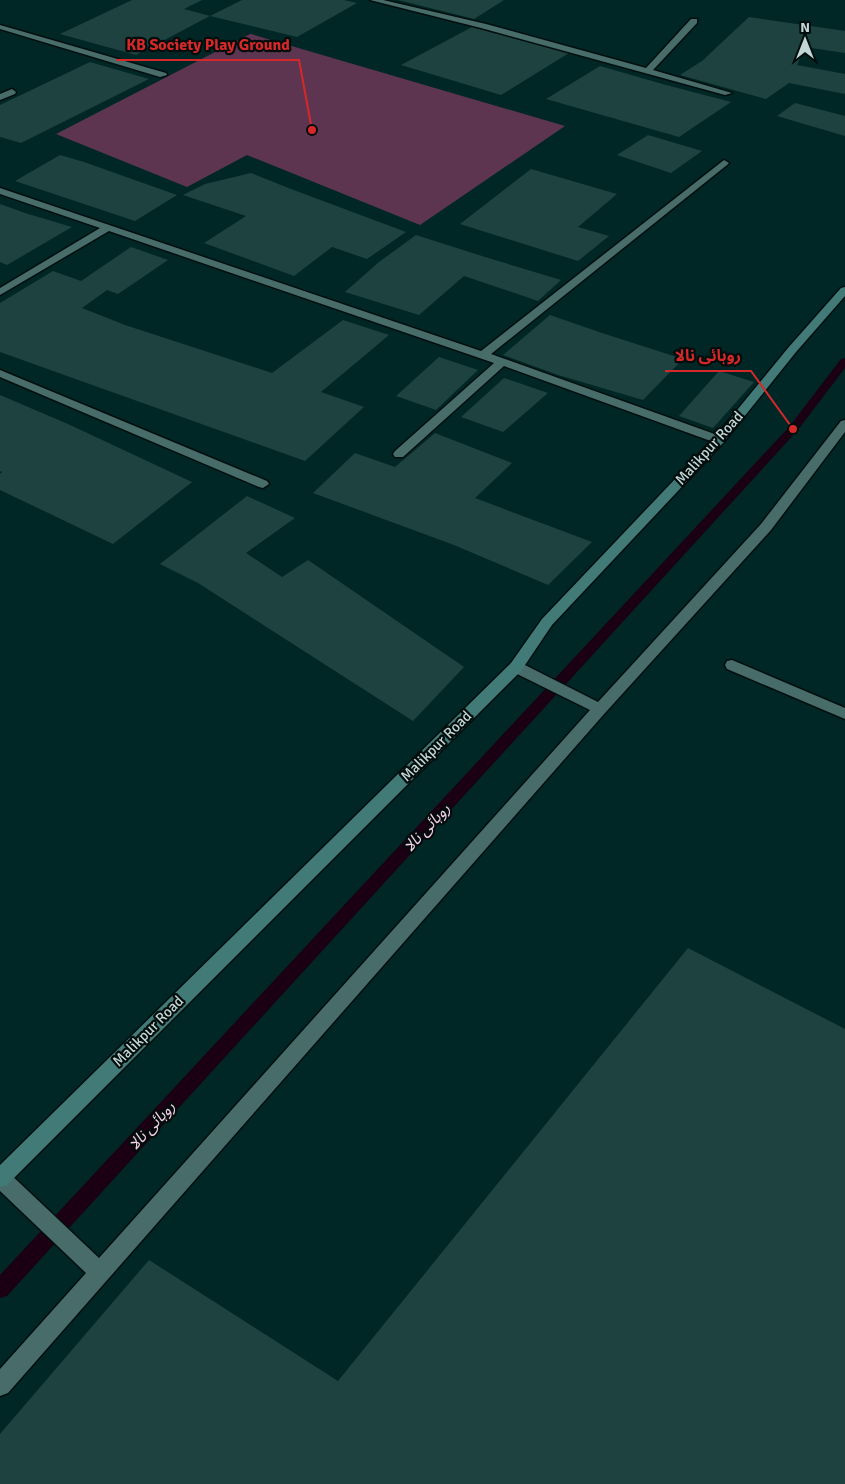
<svg xmlns="http://www.w3.org/2000/svg" width="845" height="1484" viewBox="0 0 845 1484" font-family="Signika,'Noto Sans Arabic',sans-serif">
  <style>
    .green { fill: #5e3551 }
    .lines { fill: none; stroke-linecap: round; stroke-linejoin: round }
    .stream { fill: #1a0012; fill-rule: evenodd }
    .building { fill: #1d4240 }
    .street-casing { stroke: #000e0e; stroke-width: 3 }
    .secondary-casing { stroke: #000e0e; stroke-width: 3 }
    .street { fill: #476c6a; fill-rule: evenodd }
    .secondary { fill: #427a78; fill-rule: evenodd }
    .labels { text-anchor: middle; stroke-width: 4.5; stroke-linejoin: round; paint-order: stroke }
    .street-label { font-size: 15px; fill: #c2d6d5; stroke: #020d0c }
    .water-label { font-size: 16px; font-style: italic; fill: #f7cfe8; stroke: #020d0c }
    .leader { fill: none; stroke: #d62828; stroke-width: 2 }
    .callout-dot { fill: #d62828; stroke: #020d0c; stroke-width: 2 }
    .callout-label { font-size: 16px; text-anchor: middle; font-weight: bold; fill: #d62828; stroke: #020d0c; stroke-width: 4.5; stroke-linejoin: round; paint-order: stroke }
  </style>
  <rect width="100%" height="100%" fill="#002726"/>
  <path class="green" d="M250,34h1l314,92 -145,99 -173,-70 -60,32 -131,-53z"/>
  <g class="lines">
    <path class="stream" d="M845,358v10l-48,63 -790,865 -7,2v-23l789,-848 52,-68z"/>
  </g>
  <path class="building" d="M132,0h70l-18,9 26,7 32,-16h102l13,3 -60,34 -87,-21 -74,39 -76,-21z
    M398,0h106l-30,19z
    M749,17l96,14v22l-40,-6 -8,18 48,9v20l-56,-11 -23,16 -86,-24 22,-14z
    M472,27l97,26 -68,42 -100,-30z
    M90,62l59,17 -128,64 -21,-6v-32z
    M600,66l66,19 65,17 -52,35 -133,-38z
    M795,103l50,13v20l-68,-20z
    M648,135l54,16 -31,22 -54,-18z
    M60,155l24,7 93,33 -42,26 -120,-40z
    M531,169l86,25 -39,33 31,9 -31,25 -118,-37z
    M251,173l40,16 115,43 -39,27 -35,-12 -38,29 -90,-33 42,-27 -63,-21 22,-11z
    M0,204l25,9 47,14 -65,38 -7,-3z
    M416,235l69,22 76,23 -23,21 -74,-25 -45,39 -74,-23 34,-30z
    M131,247l37,13 -50,34 -11,-4 -25,18 43,17 147,48 71,-53 46,15 -68,57 43,15 -59,54 -305,-109v-49l53,-32 28,10z
    M550,315l52,18 81,26 -40,41 -85,-25 -55,-20z
    M439,357l39,13 -42,40 -40,-14z
    M719,371l35,11 -41,46 -34,-12z
    M504,378l44,15 -45,39 -42,-15z
    M0,395l68,29 124,58 -79,62 -113,-54v-16l2,-2 -2,-1z
    M435,433l77,30 -37,35 117,44 -44,43 -94,-40 -141,-52 42,-40 40,14z
    M247,496l48,22 -49,35 36,24 26,-17 156,107 -51,54 -215,-138 -38,-19z
    M688,948l157,81v455h-845v-50l149,-174 189,121z"/>
  <g class="lines">
    <defs>
      <path id="street" d="M370,0h13l103,24 160,44 45,-49h6v4l-44,47 79,23 -7,2 -244,-67z
        M0,25l166,48 1,2 -7,2 -160,-48z
        M12,89l4,3 -1,2 -15,6v-6z
        M724,160l5,3 -2,2 -236,189 232,83 2,3 -6,4 -215,-78 -101,91h-8l-2,-3 2,-3 99,-88 -385,-132 -109,64v-7l100,-60 -100,-34v-6l481,163z
        M0,370l267,111 2,3 -6,4 -4,-1 -259,-110z
        M845,420v12l-74,98 -166,183 -597,680 -8,3v-27l86,-96 -86,-82v-22l7,2 92,87 491,-548 -79,-39 -2,-4 2,-4h10l77,39 163,-178 80,-103z
        M732,660l113,48v11l-118,-50 -2,-4 2,-4z"/>
      <path id="secondary" d="M845,287v9l-49,56 -73,91 -171,182 -31,46 -514,514 -7,2v-22l511,-502 31,-44 173,-182 73,-89 53,-60z"/>
    </defs>
    <use href="#street" class="street-casing"/>
    <use href="#secondary" class="secondary-casing"/>
    <use href="#street" class="street"/>
    <use href="#secondary" class="secondary"/>
  </g>
  <g class="labels">
    <g class="street-label">
      <text transform="translate(709 448) rotate(-48)" y="5">Malikpur Road</text>
      <text transform="translate(436 746) rotate(-45)" y="5">Malikpur Road</text>
      <text transform="translate(148 1031) rotate(-45)" y="5">Malikpur Road</text>
    </g>
    <g class="water-label">
      <text transform="translate(426 827) rotate(-47)" y="6">روہائی نالا</text>
      <text transform="translate(151 1125) rotate(-47)" y="6">روہائی نالا</text>
    </g>
  </g>
  <path class="leader" d="M312 130L299 60H116M793 429L751 371H665"/>
  <g class="callout-dot">
    <circle cx="312" cy="130" r="5"/>
    <circle cx="793" cy="429" r="5"/>
  </g>
  <g class="callout-label">
    <text x="208" y="50">KB Society Play Ground</text>
    <text x="708" y="361">روہائی نالا</text>
  </g>
  <g transform="translate(805 40)" stroke="#020d0c" stroke-width="4" paint-order="stroke">
  <path d="M0-4L9 19L0 12L-9 19Z" fill="#c2d6d5"/>
  <text y="-8" font-size="14" font-weight="bold" text-anchor="middle" fill="#c2d6d5">N</text>
  </g>
</svg>
